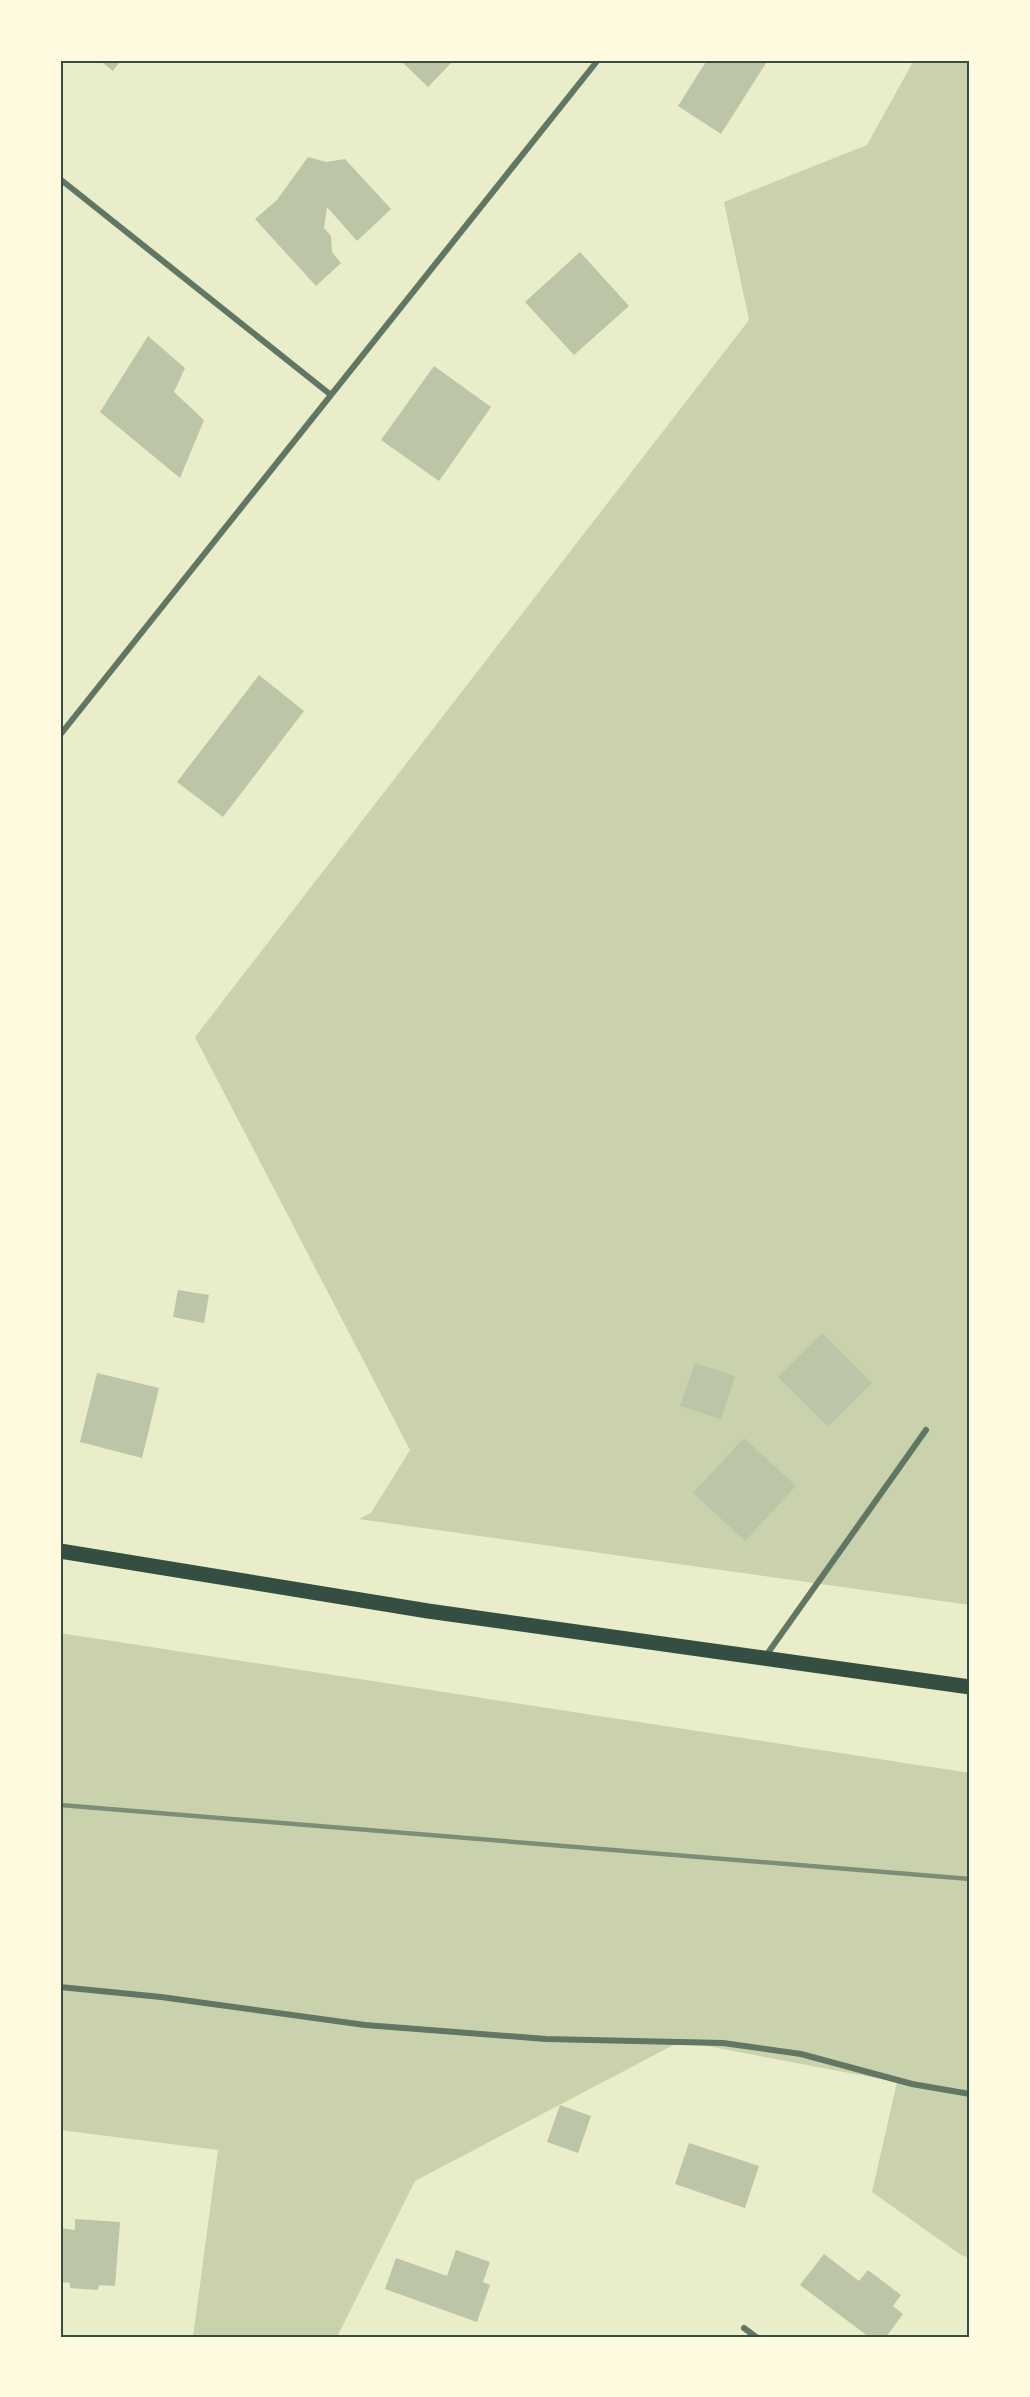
<svg xmlns="http://www.w3.org/2000/svg" width="1030" height="2397" viewBox="0 0 1030 2397" font-family="'Exo 2',sans-serif">
  <style>
    .green { fill: #cad2ad }
    .building { fill: #bcc5a7 }
    .lines { fill: none; stroke-linecap: round; stroke-linejoin: round }
    .minor { stroke: #617663; stroke-width: 6 }
    .primary { stroke: #344e41; stroke-width: 15 }
    .rail { stroke: #7c8e77; stroke-width: 4.5 }
    .neatline { fill: none; stroke: #344e41; stroke-width: 2 }
  </style>
  <rect width="100%" height="100%" fill="#e9edc9"/>
  <path class="green" d="M914,60h56v1545l-611,-86 12,-6 39,-63 -215,-413 554,-717 -25,-118 143,-57z
    M60,1633l910,140v485l-9,-3 -89,-63 25,-110 -216,-41 -266,140 -78,156h-144l25,-187 -158,-20z"/>
  <path class="building" d="M99,60h22l-8,11z
    M400,60h54l-26,27z
    M707,60h61l-47,74 -43,-28z
    M308,157l18,5 19,-3 46,50 -34,32 -30,-34 -3,21 7,8 1,16 9,11 -25,23 -61,-67 22,-19z
    M580,252l49,54 -55,49 -49,-53z
    M148,336l37,32 -11,24 30,28 -24,58 -80,-66z
    M434,366l57,41 -52,74 -58,-41z
    M259,675l45,36 -81,106 -46,-35z
    M178,1290l31,5 -5,28 -31,-6z
    M822,1333l50,50 -44,44 -50,-50z
    M695,1363l40,13 -14,43 -41,-13z
    M97,1373l62,15 -17,70 -62,-16z
    M744,1438l52,48 -51,55 -52,-48z
    M560,2105l31,11 -13,37 -31,-11z
    M689,2143l70,23 -14,42 -70,-24z
    M75,2219l45,3 -5,64 -16,-1 -1,5 -28,-2v-5l-10,-1v-54l15,2z
    M456,2250l34,12 -7,20 7,3 -13,37 -92,-33 11,-31 51,18z
    M824,2254l35,27 9,-11 33,25 -8,11 10,8 -17,23h-17l-69,-52z"/>
  <g class="lines">
    <path class="minor" d="M60,179l271,216
      M60,735l538,-675
      M765,1657l161,-227
      M60,1987l101,10 204,28 181,14 177,4 78,11 111,30 58,10
      M744,2328l12,9"/>
    <path class="primary" d="M60,1551l368,60 542,76"/>
    <path class="rail" d="M60,1805l910,74"/>
  </g>
  <rect width="1030" height="2397" fill="none" stroke="#fefae0" stroke-width="123"/>
  <rect x="62" y="62" width="906" height="2274" class="neatline"/>
</svg>
